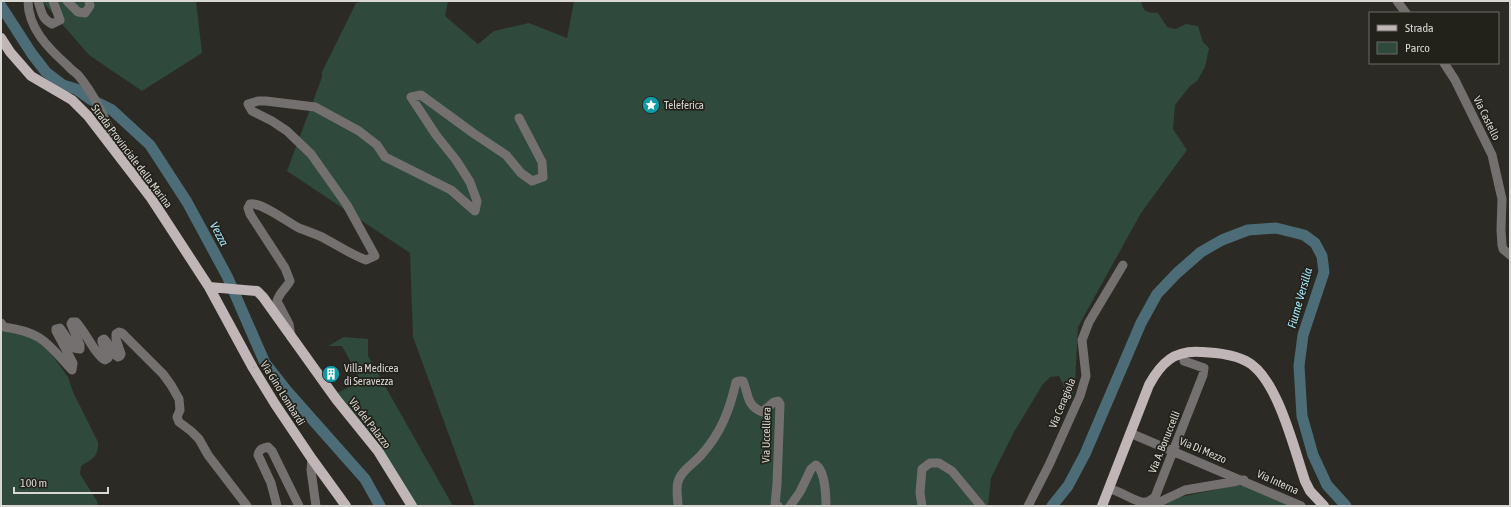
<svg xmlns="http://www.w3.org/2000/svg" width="1511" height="507" viewBox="0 0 1511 507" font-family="'Asap Condensed',sans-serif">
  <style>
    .green { fill: #2f493c }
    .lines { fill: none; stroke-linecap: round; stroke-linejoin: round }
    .river { stroke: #4c6d78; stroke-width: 11 }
    .minor { stroke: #757070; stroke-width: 9 }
    .major { stroke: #c0b6b7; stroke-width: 10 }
    .labels { text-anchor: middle; stroke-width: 3.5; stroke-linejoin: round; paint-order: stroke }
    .poi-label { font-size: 11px; fill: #d9d7d3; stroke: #22211a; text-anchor: start }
    .street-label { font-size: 11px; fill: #d9d7d3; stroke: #22211a }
    .water-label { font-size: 12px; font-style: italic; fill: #a5e7fc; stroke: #22211a }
  </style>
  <rect width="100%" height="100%" fill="#2c2a24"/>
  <path class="green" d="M42,1h154l6,52 -60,38 -53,-36z
    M365,1h83l-3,15 33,28 16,-13 35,-8 38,15 7,-37h567c3,12 5,11 17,12l9,14 8,2 11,-5 12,2 5,16 6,6 -4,19 -8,14 -7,5 -15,19 -2,24 14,21 -46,63 -63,114 -3,57 -4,17 -12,-25 -9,1 -7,7 -29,48 -23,46 -3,28h-513l-62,-169 -3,-84 -123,-82 35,-94v-5l34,-69z
    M1,329l30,7 14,9 23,32 5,15 25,50c1,15 -6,17 -17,24l-1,8 17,27 1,5h-97z
    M344,337l24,2v17l85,150h-37l-79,-113 24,-12 -19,-35h-14z
    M1233,486h12l46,20h-133l18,-8z"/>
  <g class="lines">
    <path class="river" d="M1,6l31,48 14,18 17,13 13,4 14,10 22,11 38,35 37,57 40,74 38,87 22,28 78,88 15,27
      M1052,506l16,-20 17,-32 56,-131 16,-29 20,-21 24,-21 21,-12 26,-10 28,-2 28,7 11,8 7,13 2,16 -21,63 -4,31 3,50 11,39 14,30 19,21"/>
    <path class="minor" d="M28,1c0,27 20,47 39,64 3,4 8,7 11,10 18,21 29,49 40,73l2,8
      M38,1c4,11 3,17 14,23l8,-4 -7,-19
      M67,1l11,11 7,1 5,-7 -1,-5
      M1397,1l9,12
      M1444,63l11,17 37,75 10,44 -1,31 1,15 1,4 7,6
      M1,323l3,4c38,5 43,16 68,43l1,-7 -17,-32v-2l4,-1 14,20 6,1v-4l-9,-21 1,-2h4c9,9 20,34 29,38l3,-2 -6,-16v-2l2,-1c6,5 7,15 14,18l2,-1 1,-2 -5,-15v-5l3,-2 3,1 41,41 8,11 8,14 1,11 -3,7 2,5 12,9 8,8 9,16 39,51
      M291,337l-2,-13 -12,-23c3,-10 9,-12 13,-20l-5,-13 -35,-54 -2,-6 2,-4c12,-2 37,18 49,24 8,3 16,6 23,9 15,8 28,17 44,23l9,-4 -28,-51 -36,-51 -24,-23 -15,-10 -20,-10 -4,-7 10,-3h8l49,6 44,24 18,14 8,12 66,33 24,21 2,-10 -7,-19 -14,-22 -20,-25 -25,-38 10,-2 52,38 33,22 15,18 11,8 11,-4 -1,-15 -23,-44
      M1130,433l171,73
      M312,459l-1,11 5,36
      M1109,489c11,1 28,15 37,13 3,0 6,-3 9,-5l48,-122 1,-7 -20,-7
      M277,506l-6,-23 -13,-28c1,-6 5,-7 10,-8l4,4 27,55
      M678,506c0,-9 -3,-19 1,-27 4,-10 17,-17 23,-25 19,-21 28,-45 34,-72l3,-1h4c6,14 3,24 19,31l12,-10 4,-1 2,3 -3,80 -2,21 3,1
      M790,506l10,-14 11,-23 5,-4c9,6 10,30 10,41
      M922,506l-2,-13 2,-24 8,-6h9l13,8 29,35
      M1028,506l21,-41 31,-69 6,-20 -4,-36 7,-18 34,-57
      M1151,506l34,-16 59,-10"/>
    <path class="major" d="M1,38l9,14 21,24 41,24 16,16 63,82 58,89 44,81 22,36 37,55 34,47
      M209,287l48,4 6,6 73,102 42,52 34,55
      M1102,506l47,-121c12,-22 25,-35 52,-33 15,1 32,2 45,9 31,15 48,88 59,120l5,10 14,15"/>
  </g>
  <defs>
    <symbol id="sight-disc" viewBox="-11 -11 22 22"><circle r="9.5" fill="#0f9aa8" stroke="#22211a"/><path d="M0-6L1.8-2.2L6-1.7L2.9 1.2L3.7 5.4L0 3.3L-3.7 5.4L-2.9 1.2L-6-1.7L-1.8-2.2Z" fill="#fff"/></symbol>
    <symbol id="building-disc" viewBox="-11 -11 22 22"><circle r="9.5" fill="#0f9aa8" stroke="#22211a"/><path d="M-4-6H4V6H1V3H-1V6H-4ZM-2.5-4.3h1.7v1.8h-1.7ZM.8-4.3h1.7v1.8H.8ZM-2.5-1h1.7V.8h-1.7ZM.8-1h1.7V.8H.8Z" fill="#fff"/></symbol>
  </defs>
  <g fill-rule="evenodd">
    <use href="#sight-disc" x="641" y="95" width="20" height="20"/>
    <use href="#building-disc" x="321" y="364" width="20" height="20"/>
  </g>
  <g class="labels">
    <g class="poi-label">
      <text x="664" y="109">Teleferica</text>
      <text x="344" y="372">Villa Medicea<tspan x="344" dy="13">di Seravezza</tspan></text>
    </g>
    <g class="street-label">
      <text transform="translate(1487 118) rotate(64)" y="4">Via Castello</text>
      <text transform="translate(132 156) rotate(53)" y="4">Strada Provinciale della Marina</text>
      <text transform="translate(283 393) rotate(58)" y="4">Via Gino Lombardi</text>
      <text transform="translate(1062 403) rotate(-68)" y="4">Via Ceragiola</text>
      <text transform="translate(370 423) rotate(52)" y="4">Via del Palazzo</text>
      <text transform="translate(766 435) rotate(-89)" y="4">Via Uccelliera</text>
      <text transform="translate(1164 442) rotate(-68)" y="4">Via A. Bonuccelli</text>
      <text transform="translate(1203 450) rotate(23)" y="4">Via Di Mezzo</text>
      <text transform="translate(1278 482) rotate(24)" y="4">Via Interna</text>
    </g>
    <g class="water-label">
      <text transform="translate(219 234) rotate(62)" y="4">Vezza</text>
      <text transform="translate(1300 298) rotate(-74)" y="4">Fiume Versilia</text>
    </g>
  </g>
  <rect width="1511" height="507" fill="none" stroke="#d9d7d3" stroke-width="4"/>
  <rect x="1369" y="12" width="130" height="52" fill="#22211a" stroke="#6b6a64"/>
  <rect x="1377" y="25" width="20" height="6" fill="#c0b6b7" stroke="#6b6a64"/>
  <text x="1405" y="32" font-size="12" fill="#d9d7d3">Strada</text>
  <rect x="1377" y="42" width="20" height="12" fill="#2f493c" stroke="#6b6a64"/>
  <text x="1405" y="52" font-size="12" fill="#d9d7d3">Parco</text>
  <path d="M14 487v6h94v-6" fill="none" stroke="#d9d7d3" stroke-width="2"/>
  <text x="20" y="487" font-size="12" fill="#d9d7d3" stroke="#22211a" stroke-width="3" paint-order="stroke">100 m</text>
</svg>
